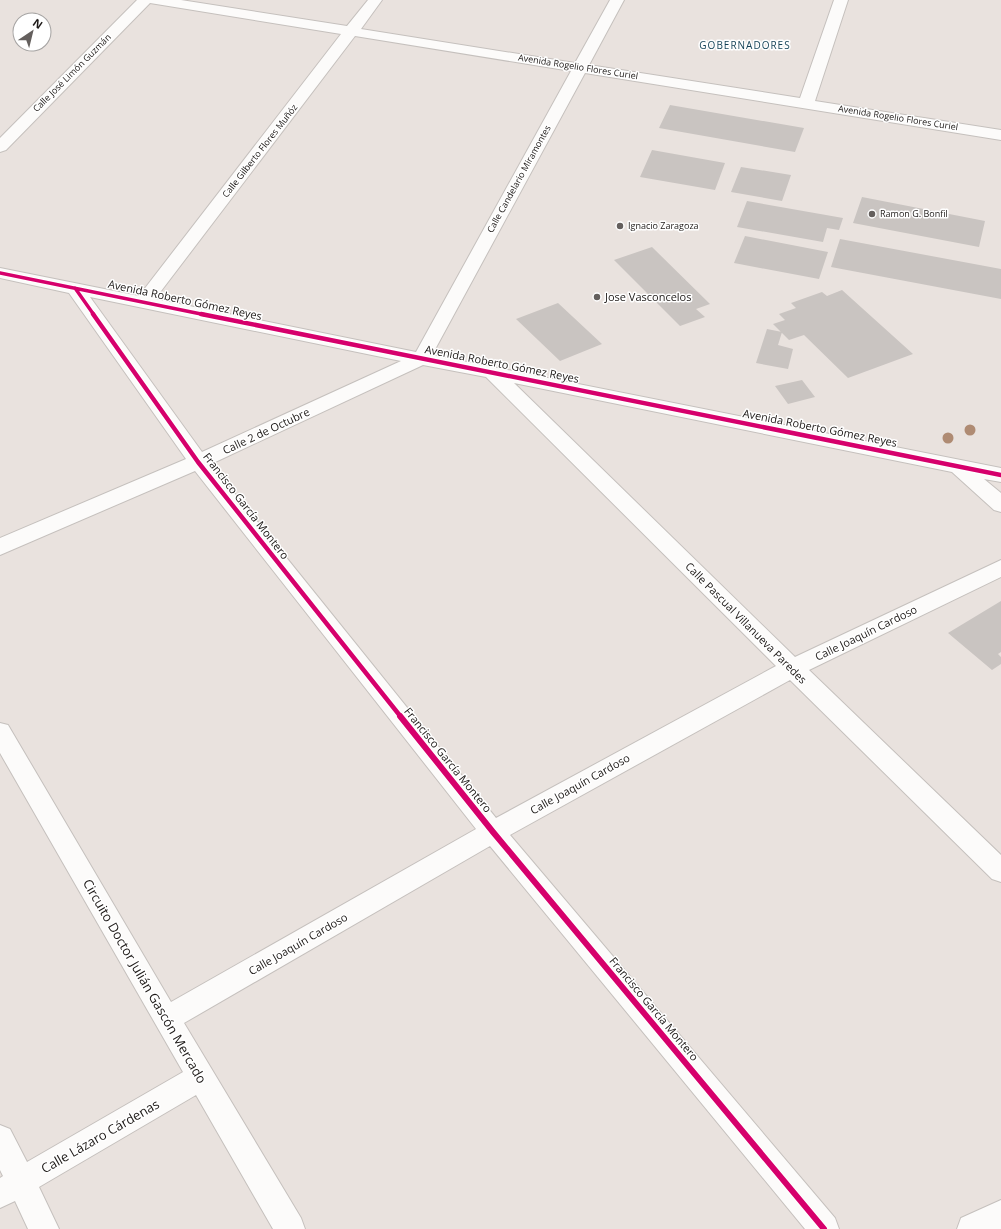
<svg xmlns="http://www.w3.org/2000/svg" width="1001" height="1229" viewBox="0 0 1001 1229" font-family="'Open Sans',sans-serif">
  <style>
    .building { fill: #c9c4c1 }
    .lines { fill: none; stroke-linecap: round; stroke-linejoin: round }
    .minor-casing { stroke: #c5c0bd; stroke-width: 2 }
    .minor { fill: #fcfbfa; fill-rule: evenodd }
    .cycleway-far2-casing { stroke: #fff; stroke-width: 5.5 }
    .cycleway-far1-casing { stroke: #fff; stroke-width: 7 }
    .cycleway-casing { stroke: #fff; stroke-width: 8 }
    .cycleway-far2 { stroke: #d6006c; stroke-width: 3.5 }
    .cycleway-far1 { stroke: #d6006c; stroke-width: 4.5 }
    .cycleway { stroke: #d6006c; stroke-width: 6 }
    .tree { fill: #af8b73 }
    .poi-dot { fill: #645f5d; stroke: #fff; stroke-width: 1.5 }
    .labels { text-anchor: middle; stroke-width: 3; stroke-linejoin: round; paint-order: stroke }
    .far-street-label { font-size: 9px; fill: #1d1917; stroke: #fff }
    .far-poi-label { font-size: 9px; fill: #1d1917; stroke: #fff; text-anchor: start }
    .far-neighbourhood-label { font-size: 10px; letter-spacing: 1px; fill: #113f54; stroke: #fff }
    .poi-label { font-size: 11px; fill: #1d1917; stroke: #fff; text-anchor: start }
    .street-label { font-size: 11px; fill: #1d1917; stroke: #fff }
    .near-street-label { font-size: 13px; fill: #1d1917; stroke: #fff }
  </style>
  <rect width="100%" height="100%" fill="#e9e2de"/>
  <path class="building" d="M670,105l134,23 -9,24 -136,-24z
    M652,150l73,13 -10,27 -75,-13z
    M741,167l50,8 -9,26 -51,-9z
    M862,197l123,24 -6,26 -126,-24z
    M747,201l96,17 -4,12 -12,-2 -4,14 -86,-15z
    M745,236l83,16 -9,27 -85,-16z
    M840,239l161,30v30l-170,-32z
    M652,247l58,57 -14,5 9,8 -25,9 -66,-66z
    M842,290l71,64 -65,24 -44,-43 -15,5 -16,-16 12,-4 -6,-6 17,-6 -5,-5 31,-11 5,4z
    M558,303l44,41 -42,17 -44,-42z
    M767,329l15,3 -4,13 15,4 -5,20 -32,-6z
    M802,380l13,17 -27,7 -13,-18z
    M1001,601v51l-3,2 3,3v7l-9,6 -44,-37z"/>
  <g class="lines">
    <defs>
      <path id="minor" d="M137,0h44l166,26 21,-26h14l-21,29 214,34 35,-63h14l-35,65 211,33 34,-98h14l-33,101 186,29v10l-416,-67 -153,282 569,113v14l-17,-3 17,14v19l-7,-2 -42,-38 -438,-89 281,274 206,-97v17l-192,93 192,185v27l-9,-3 -202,-199 -280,155 325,383 4,11h-34l-315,-383 -306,177 117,195 4,11h-32l-77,-134 -157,92 20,42h-31l-13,-28 -15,7v-30l3,-2 -3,-6v-45l10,4 17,33 156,-90 -183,-319v-30l8,2 163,277 305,-173 -281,-358 -195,84v-17l186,-79 -117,-166 -69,-15v-10l139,28 202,-262 -191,-31 -144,147 -6,2v-14zM355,36l216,35 -155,281 -261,-53zM90,297l311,64 -199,91zM423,365l63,12 290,289 -280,152 -285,-354z
        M1001,1200v29h-44l4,-11z"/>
    </defs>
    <use href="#minor" class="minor-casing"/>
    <use href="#minor" class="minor"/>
    <defs>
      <path id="cycleway-far2" d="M0,273l206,42
        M75,288l19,27"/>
      <path id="cycleway-far1" d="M93,314l105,148 203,255
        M201,314l800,161"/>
      <path id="cycleway" d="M400,716l93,116 331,397"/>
    </defs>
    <use href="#cycleway-far2" class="cycleway-far2-casing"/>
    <use href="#cycleway-far1" class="cycleway-far1-casing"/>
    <use href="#cycleway" class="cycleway-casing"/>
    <use href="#cycleway-far2" class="cycleway-far2"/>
    <use href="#cycleway-far1" class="cycleway-far1"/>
    <use href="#cycleway" class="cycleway"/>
  </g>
  <g class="tree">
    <circle cx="970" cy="430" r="5.5"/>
    <circle cx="948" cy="438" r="5.5"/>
  </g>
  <g class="poi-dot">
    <circle cx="872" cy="214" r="4"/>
    <circle cx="620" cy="226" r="4"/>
    <circle cx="597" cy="297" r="4"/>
  </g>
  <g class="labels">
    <g class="far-street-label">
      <text transform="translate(578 67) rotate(9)" y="3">Avenida Rogelio Flores Curiel</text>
      <text transform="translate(72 73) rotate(-45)" y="3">Calle José Limón Guzmán</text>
      <text transform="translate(898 118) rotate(9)" y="3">Avenida Rogelio Flores Curiel</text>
      <text transform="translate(260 151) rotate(-52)" y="3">Calle Gilberto Flores Muñóz</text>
      <text transform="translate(519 179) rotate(-61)" y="3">Calle Candelario Miramontes</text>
    </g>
    <g class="far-poi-label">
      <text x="880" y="217">Ramon G. Bonfil</text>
      <text x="628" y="229">Ignacio Zaragoza</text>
    </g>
    <g class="far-neighbourhood-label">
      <text x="745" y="49">GOBERNADORES</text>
    </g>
    <g class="poi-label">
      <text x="605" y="301">Jose Vasconcelos</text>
    </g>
    <g class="street-label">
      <text transform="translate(185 300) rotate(12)" y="4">Avenida Roberto Gómez Reyes</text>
      <text transform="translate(502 364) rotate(11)" y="4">Avenida Roberto Gómez Reyes</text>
      <text transform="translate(820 428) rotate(11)" y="4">Avenida Roberto Gómez Reyes</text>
      <text transform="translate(266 431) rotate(-25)" y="4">Calle 2 de Octubre</text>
      <text transform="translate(246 506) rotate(52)" y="4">Francisco García Montero</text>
      <text transform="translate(746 623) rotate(45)" y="4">Calle Pascual Villanueva Paredes</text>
      <text transform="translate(866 633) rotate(-26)" y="4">Calle Joaquín Cardoso</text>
      <text transform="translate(448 760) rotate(51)" y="4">Francisco García Montero</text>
      <text transform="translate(580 784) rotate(-29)" y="4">Calle Joaquín Cardoso</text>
      <text transform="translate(298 944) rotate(-30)" y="4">Calle Joaquín Cardoso</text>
      <text transform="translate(654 1009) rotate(50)" y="4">Francisco García Montero</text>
    </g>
    <g class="near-street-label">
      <text transform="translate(145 981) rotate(60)" y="5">Circuito Doctor Julián Gascón Mercado</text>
      <text transform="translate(100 1136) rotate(-30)" y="5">Calle Lázaro Cárdenas</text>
    </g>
  </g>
  <g transform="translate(32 32) rotate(35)"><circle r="19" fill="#ffffff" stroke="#a5a3a2"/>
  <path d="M0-3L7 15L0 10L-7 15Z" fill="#645f5d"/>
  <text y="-6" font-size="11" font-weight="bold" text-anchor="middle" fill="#1d1917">N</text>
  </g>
</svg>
